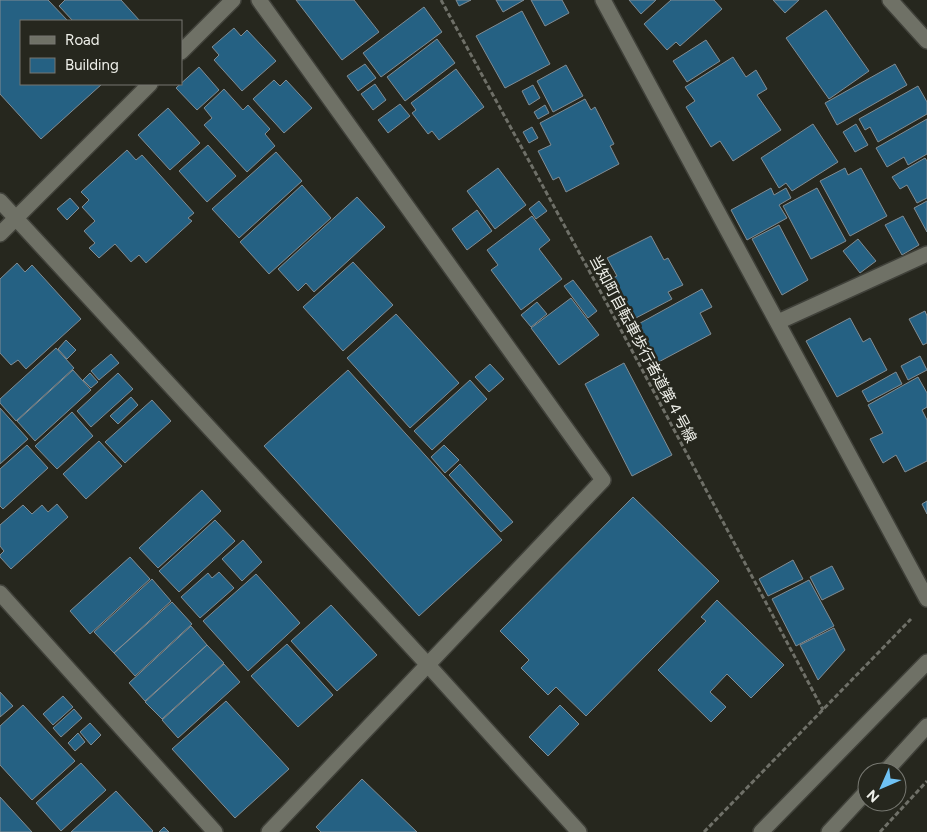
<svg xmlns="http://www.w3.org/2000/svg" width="927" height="832" viewBox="0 0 927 832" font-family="Figtree,'Noto Sans JP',sans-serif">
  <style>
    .building { fill: #256183; stroke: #818c93 }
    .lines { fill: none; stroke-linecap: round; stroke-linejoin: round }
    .minor-casing { stroke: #40413a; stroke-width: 18 }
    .path { stroke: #6f7068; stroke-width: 3; stroke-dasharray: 5 2.5; stroke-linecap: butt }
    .minor { stroke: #6f7166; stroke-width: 15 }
    .labels { text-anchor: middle; stroke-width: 5; stroke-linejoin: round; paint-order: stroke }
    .street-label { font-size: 15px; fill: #eff0ea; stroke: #26271e }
  </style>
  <rect width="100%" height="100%" fill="#26271e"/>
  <path class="building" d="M0,0h48l20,21h-47v63h81l-61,55 -41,-45z
    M65,0h56l19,21h-67l-14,-15z
    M296,0h58l25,32 -37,28z
    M456,0h15l-12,6z
    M496,0h28l-21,12z
    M531,0h31l7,13 -24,13z
    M629,0h27l-15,14z
    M671,0h43l8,9 -42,37 -4,-4 -9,8 -23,-26z
    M773,0h26l-14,13z
    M424,7l18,25 -61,45 -18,-24z
    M826,10l43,61 -40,28 -43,-61z
    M522,11l28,53 -45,24 -29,-52z
    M234,28l7,8 6,-6 29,31 -34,30 -28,-31 5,-5 -7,-8z
    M437,39l18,24 -50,38 -18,-24z
    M706,40l14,21 -33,21 -14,-21z
    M733,57l13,20 10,-7 11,19 -10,6 24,35 -48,31 -13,-20 -9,6 -25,-40 9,-6 -10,-14z
    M365,64l11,14 -18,13 -11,-15z
    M895,64l12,21 -70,40 -12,-22z
    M566,65l17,31 -30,16 -16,-31z
    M199,67l20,23 -22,20 -21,-22z
    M456,69l28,38 -45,33 -7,-9 -4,3 -16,-21 4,-3 -5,-7z
    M274,80l6,6 6,-6 26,28 -28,25 -31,-34z
    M375,84l11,16 -13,10 -12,-16z
    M533,85l7,13 -11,7 -7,-14z
    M918,86l9,16v12l-49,28 -8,-15 -5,3 -6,-11z
    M224,89l19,21 5,-5 22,24 -5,5 10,12 -28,26 -43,-47 8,-7 -8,-10z
    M585,99l6,11 4,-3 19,37 -4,2 9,18 -53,28 -7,-15 -6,3 -15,-29 13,-6 -11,-22z
    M400,104l10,12 -22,17 -10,-13z
    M545,105l4,8 -11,6 -4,-7z
    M168,108l32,35 -30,27 -32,-35z
    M927,119v35l-19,11 -4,-8 -17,10 -11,-19z
    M813,124l25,38 -46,29 -6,-8 -7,5 -18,-30z
    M856,124l12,21 -13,7 -12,-20z
    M532,127l6,11 -9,5 -6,-11z
    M208,145l28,31 -29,26 -28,-31z
    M127,150l9,10 6,-5 52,58 -6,5 4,3 -46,42 -7,-8 -8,7 -16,-18 -16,14 -10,-10 6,-5 -11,-12 11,-10 -13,-14 7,-7 -8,-8z
    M276,152l26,29 -63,57 -27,-29z
    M925,158l2,3v37l-10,5 -10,-18 -7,4 -8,-12z
    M498,168l28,37 -31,24 -28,-38z
    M845,168l3,7 13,-7 26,48 -37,20 -30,-55z
    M302,185l29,33 -62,56 -29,-32z
    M771,188l3,7 12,-7 5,10 -12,7 8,13 -40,22 -16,-30z
    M817,188l29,53 -35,18 -28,-53z
    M357,197l28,30 -71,65 -8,-9 -8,8 -20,-22z
    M70,198l9,10 -12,12 -10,-11z
    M539,201l8,10 -11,8 -7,-10z
    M927,201v31l-13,-24z
    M477,210l15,21 -25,19 -15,-21z
    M532,216l18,24 -11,9 23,30 -41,31 -30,-40 7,-5 -11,-15z
    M903,216l16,29 -17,10 -17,-30z
    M779,225l29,55 -26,15 -30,-56z
    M651,236l13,24 4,-2 15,27 -15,7 4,7 -40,21 -21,-41 6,-3 -10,-18z
    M858,239l18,22 -16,12 -17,-22z
    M353,262l40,43 -50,46 -40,-44z
    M17,263l8,9 7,-7 49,54 -55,50 -8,-9 -7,5 -11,-12v-74z
    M573,280l24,31 -9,7 -24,-32z
    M702,289l10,18 -12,6 11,21 -58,31 -20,-38z
    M571,298l28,37 -40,30 -28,-37z
    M537,302l10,12 -16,13 -10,-12z
    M925,311l2,5v27l-4,2 -14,-26z
    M396,314l63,69 -49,45 -63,-70z
    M850,318l13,24 7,-4 17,32 -50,27 -31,-56z
    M66,340l10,10 -9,9 -9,-10z
    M56,348l18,20 -58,53 -16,-18v-4z
    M111,354l8,9 -20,17 -8,-9z
    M920,356l7,14 -19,10 -7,-14z
    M624,363l48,92 -40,21 -47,-92z
    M490,364l14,15 -15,13 -14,-15z
    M73,370l18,20 -56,51 -18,-20z
    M348,370l154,170 -83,76 -155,-170z
    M896,372l6,12 -34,18 -6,-11z
    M90,373l8,9 -7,6 -8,-8z
    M118,373l15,16 -42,38 -14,-16z
    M918,377l9,16v14l-5,3 5,10v41l-22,11 -9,-17 -13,8 -13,-24 13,-6 -15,-28z
    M470,380l17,19 -55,51 -18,-19z
    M131,397l7,8 -20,19 -8,-8z
    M152,400l19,21 -46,42 -20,-21z
    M0,408l28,31 -28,25z
    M72,412l21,24 -36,33 -22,-23z
    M99,441l23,25 -36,33 -23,-25z
    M27,445l21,23 -45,41 -3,-3v-37z
    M444,445l15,15 -14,13 -14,-16z
    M460,464l53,58 -12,10 -52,-57z
    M202,490l19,21 -63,57 -19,-20z
    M633,497l86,84 -133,135 -30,-29 -8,8 -27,-27 8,-8 -29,-29z
    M927,501v13l-5,-10z
    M57,504l11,13 -57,52 -11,-12v-2l4,-4 -4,-5v-21l23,-20 9,9 10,-9 6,7z
    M215,520l20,21 -56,51 -20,-21z
    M243,540l19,22 -20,19 -20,-22z
    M130,557l20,22 -60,55 -20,-23z
    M793,560l10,19 -35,17 -9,-17z
    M832,566l12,23 -22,11 -12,-23z
    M219,572l15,16 -34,30 -19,-21 27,-24 4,5z
    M256,574l44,49 -52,48 -45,-50z
    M152,579l19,22 -57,52 -20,-21z
    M809,580l25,46 -38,20 -24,-47z
    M717,600l67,65 -33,33 -24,-24 -17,18 16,15 -15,15 -53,-52 48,-49 -5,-4z
    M172,602l20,22 -57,52 -21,-23z
    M331,605l46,50 -40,36 -46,-50z
    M191,626l16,19 -62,56 -16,-18z
    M834,628l11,22 -27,30 -18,-35z
    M287,644l46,51 -35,32 -47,-51z
    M207,645l17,18 -62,56 -17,-17z
    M224,664l16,18 -62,56 -16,-18z
    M0,692l13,14 -13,11z
    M63,696l10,11 -20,18 -10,-11z
    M226,701l63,68 -54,49 -63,-69z
    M23,705l52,56 -43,39 -32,-35v-39z
    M560,705l19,19 -31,32 -19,-19z
    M74,709l8,9 -21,19 -8,-9z
    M90,723l11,12 -10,10 -11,-13z
    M78,733l7,9 -10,9 -7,-8z
    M81,763l25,27 -45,41 -25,-28z
    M362,779l55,53h-96l-5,-5z
    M116,791l37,40 -1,1h-81z
    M0,797l32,35h-32z
    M164,827l5,5h-10z"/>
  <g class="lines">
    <defs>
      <path id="minor" d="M259,0l344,480 -334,352
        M603,0l324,599
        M890,0l37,41
        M181,52l52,-52
        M0,201l428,464 151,167
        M0,234l150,-150
        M778,322l149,-68
        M0,593l215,239
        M885,772l42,-46
        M761,832l166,-170
        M829,832l38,-41"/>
    </defs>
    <use href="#minor" class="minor-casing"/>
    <path class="path" d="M441,0l163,298 219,412
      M704,832l207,-213
      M880,832l47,-51"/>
    <use href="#minor" class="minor"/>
  </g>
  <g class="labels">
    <g class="street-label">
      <text transform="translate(643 349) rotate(62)" y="5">当知町自転車歩行者道第４号線</text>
    </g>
  </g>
  <rect x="20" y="20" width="162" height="65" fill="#26271e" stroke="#767770"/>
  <rect x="30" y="36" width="25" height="8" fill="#6f7166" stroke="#767770"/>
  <text x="65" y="45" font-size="15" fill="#eff0ea">Road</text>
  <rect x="30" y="58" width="25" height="15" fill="#256183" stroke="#767770"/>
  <text x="65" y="70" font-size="15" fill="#eff0ea">Building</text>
  <g transform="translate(882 787) rotate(225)"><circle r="24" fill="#26271e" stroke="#767770"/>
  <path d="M0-4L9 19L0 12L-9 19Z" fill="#6fc2f4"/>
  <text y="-8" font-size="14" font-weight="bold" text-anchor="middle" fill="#eff0ea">N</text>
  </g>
</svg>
